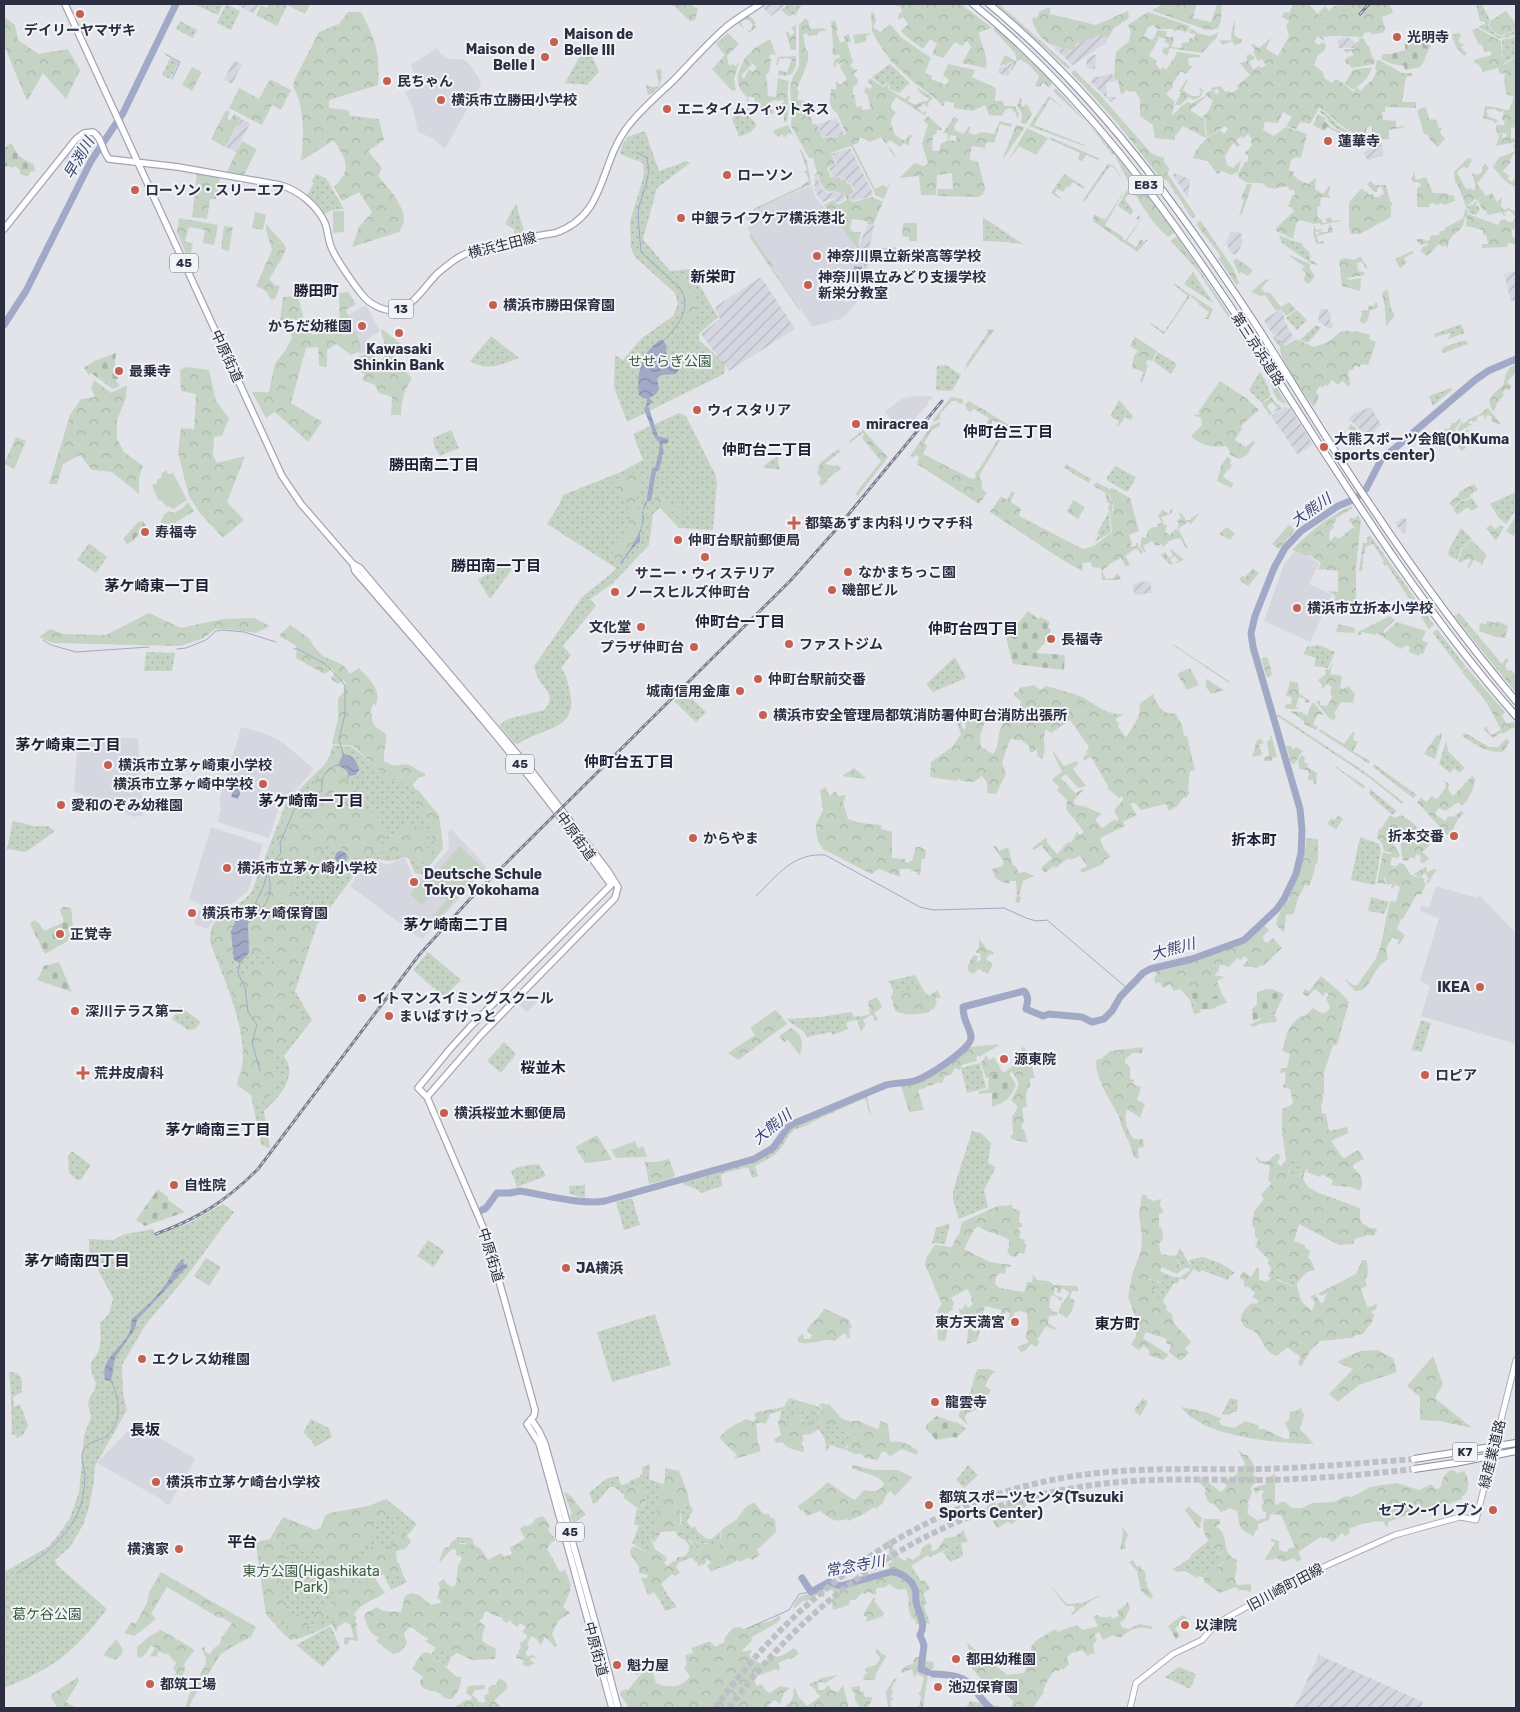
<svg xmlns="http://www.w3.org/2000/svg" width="1520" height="1712" viewBox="0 0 1520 1712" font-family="Rubik,'Noto Sans JP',sans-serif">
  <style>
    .built { fill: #d5d6df }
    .industrial { fill: url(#industrial-furrows) }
    .grass { fill: url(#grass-dots) }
    .forest { fill: url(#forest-crowns); fill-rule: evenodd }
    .cemetery { fill: url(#cemetery-stones) }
    .garden { fill: #c5d3c5 }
    .water { fill: url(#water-waves) }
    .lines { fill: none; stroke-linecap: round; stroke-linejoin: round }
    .stream { stroke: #a1a9c7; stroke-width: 1 }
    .canal { stroke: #a1a9c7; stroke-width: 4.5 }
    .river { stroke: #a1a9c7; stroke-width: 7 }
    .motorway-tunnel { stroke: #bec0c8; stroke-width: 6; stroke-dasharray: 6 3; stroke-linecap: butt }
    .secondary-casing { stroke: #acadb7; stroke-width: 7 }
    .primary-casing { stroke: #a3a5b5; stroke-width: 8 }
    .motorway-casing { stroke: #8b8ea0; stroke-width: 8 }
    .secondary { stroke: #fff; stroke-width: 5 }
    .primary { stroke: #fff; stroke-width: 5.5 }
    .motorway { stroke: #fff; stroke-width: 6 }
    .rail-casing { stroke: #7d8093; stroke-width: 3 }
    .rail { stroke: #f2f3f7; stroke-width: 1; stroke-dasharray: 4; stroke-linecap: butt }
    .motorway-bridge-casing { stroke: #8b8ea0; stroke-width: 8; stroke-linecap: butt }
    .motorway-bridge { stroke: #fff; stroke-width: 6 }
    .poi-dot { fill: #c55f51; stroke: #f2f3f7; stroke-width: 2 }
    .labels { text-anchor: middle; stroke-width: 4; stroke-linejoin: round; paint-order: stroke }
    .shield { fill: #f2f3f7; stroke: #676978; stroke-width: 1 }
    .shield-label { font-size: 12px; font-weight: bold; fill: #2c2e41 }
    .poi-label { font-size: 14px; font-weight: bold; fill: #2c2e41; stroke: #f2f3f7; text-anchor: start }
    .street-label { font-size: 14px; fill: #2c2e41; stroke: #f2f3f7 }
    .park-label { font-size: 14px; fill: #3a5c3d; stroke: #f2f3f7 }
    .water-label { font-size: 15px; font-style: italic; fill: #384372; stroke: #f2f3f7 }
    .neighbourhood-label { font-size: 15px; font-weight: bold; fill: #1e1f32; stroke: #f2f3f7 }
  </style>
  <defs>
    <pattern id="industrial-furrows" width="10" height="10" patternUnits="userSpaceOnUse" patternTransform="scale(1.25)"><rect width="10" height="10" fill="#d5d6df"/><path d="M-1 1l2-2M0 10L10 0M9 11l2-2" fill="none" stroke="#b7b8c1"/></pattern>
    <pattern id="grass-dots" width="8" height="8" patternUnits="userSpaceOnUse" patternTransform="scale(1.25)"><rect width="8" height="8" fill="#c5d3c5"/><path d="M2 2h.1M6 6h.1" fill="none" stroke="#a9b5aa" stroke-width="1.8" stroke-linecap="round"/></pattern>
    <pattern id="forest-crowns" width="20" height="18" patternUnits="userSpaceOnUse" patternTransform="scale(1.25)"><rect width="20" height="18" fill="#c5d3c5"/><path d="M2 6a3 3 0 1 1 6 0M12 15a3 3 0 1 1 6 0" fill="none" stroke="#a9b5aa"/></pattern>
    <pattern id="cemetery-stones" width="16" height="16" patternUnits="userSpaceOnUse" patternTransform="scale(1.25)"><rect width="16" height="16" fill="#c5d3c5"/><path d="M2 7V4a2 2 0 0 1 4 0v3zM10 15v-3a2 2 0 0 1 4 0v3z" fill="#a9b5aa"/></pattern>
    <pattern id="water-waves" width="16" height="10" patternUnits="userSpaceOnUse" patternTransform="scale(1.25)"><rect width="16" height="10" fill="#a1a9c7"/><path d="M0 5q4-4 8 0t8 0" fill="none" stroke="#838aa3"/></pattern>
  </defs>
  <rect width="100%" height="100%" fill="#e3e4ea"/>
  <path class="built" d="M437,48l3,5 9,6h14l8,7 10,16 -1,4 -35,63 -13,-11 -14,-6 -5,-24 -8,-16 14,-6 -8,-21z
    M87,134l5,8 -13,15 -6,11 -11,-10 19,-21z
    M812,185l3,12 45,48 -1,2 10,3v13l-5,27 -9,15 -12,13 -31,9 -65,-99 3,-2 -6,-11z
    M366,305l14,26 -14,9 1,12 -7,2 -9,-14 -7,-4 -4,-7 12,-6 -4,-8z
    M914,396h18l1,2 -5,3v3l-20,23 -15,-5 -8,-10 12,-10 7,-4z
    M1294,552l16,5 9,7 -10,20 23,11 -22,47 -46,-21 20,-57z
    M243,727l28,9 11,6 32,27 -36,41 -9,28 -51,-16 3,-14 -1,-3v-7l21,-70z
    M78,738h60l5,77 -9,2 -60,-26z
    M211,827l52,17 -15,47 -33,26 -7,12 -14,-5 7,-19 -12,-6z
    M451,829l35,37v4l-63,68 -5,-1 -68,-51 19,-27 7,1 10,5 19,-7 8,19 12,1 4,-7 20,-22 -1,-16z
    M1436,886l41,12 2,-3 37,38v111l-95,-28 9,-30 -10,-5 19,-63 -19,-7 1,-5 8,2z
    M529,995l8,7 -10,10 -8,-7z
    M135,1424l59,34 1,2 -26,45 -5,-2v-2l-67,-38z"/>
  <path class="industrial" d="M235,4h24l-5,10z
    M766,4h21l-16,12 -9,-9z
    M1104,34l4,4 -2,5 -33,22 -20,-18 22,3v-6z
    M1342,37l7,1 6,4v6h-16l-2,-10 3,2z
    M1093,55h3l-1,14h-3l-6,-2 1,-9z
    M234,60l8,5 -10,19 -8,-4z
    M1009,62l4,4 -4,4 2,2 -3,4 -10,-3 1,-5 4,-1 1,-3 1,3h3z
    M1112,73l3,8 -9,2 1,14h10l-7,5 -19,-20 2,-5h5z
    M837,118l7,16 -13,4 -3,-2 -6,1 -4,-13z
    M241,119l9,4 -14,29 -10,-5z
    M1374,142l8,1 1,9 -1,4 -14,4 -5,-7z
    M850,148l21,41 2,7 -20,5 -4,-6 6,-4 -4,-8 -4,1 -2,-6 -3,1 -1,-3 -9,2 -3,-10 8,-4 -5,-10z
    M1174,173l16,6 -2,19 -15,-23z
    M817,176l5,13 5,4 13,-1 4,2 1,5 -7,4 -5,-5 -10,4 -6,-7 -2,-5 -1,-13z
    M867,225l7,1 -5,24 -10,-3z
    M1239,231l2,3 2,8 -7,13 -5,-2 -5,-10 4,-10z
    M1515,271l1,29 -5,1 -7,-27z
    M761,277l34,52 -66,42 -28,-37 19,-15 -5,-12z
    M1281,309l4,10 -1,1 10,18 -10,7 -8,-10h-3l-9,-15z
    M1320,309h7l4,5 -1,8 2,1 1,4 -2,2 -13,-7z
    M1285,407l5,1 23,36 -15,11 -27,-39z
    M1371,407l10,18 -13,12 -19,-18 5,-6z
    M1403,518l4,1 -1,12 -3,3 -8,-11z
    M1146,581l4,1 2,11 -18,2 -1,-11z
    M1319,1655l104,47 -3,6h-126z"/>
  <path class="grass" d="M193,4h-1h31l-5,11z
    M226,4l14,7 -9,19 -14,-7z
    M788,4h14l-7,12 -2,-2 -3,3 -9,-7z
    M1476,4h6l8,16 -2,6 7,8 8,3 3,-4 10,-1v2l-3,2 -13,3 -20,-11 -1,-2 6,-2v-2l-5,-1z
    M180,21l17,9 -4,8 -17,-9z
    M1515,37l1,2v17l-13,8 -1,-24z
    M585,47l7,9 7,16 -12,13 -22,-2z
    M170,58l9,4 -9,17 -8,-4z
    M890,64l20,19 -11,10 -10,-4 1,-4 -4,-2 -3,3 -11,-9z
    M661,69c2,12 -1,21 -13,26l-2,-11 5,3h6l2,-3 -3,-14z
    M1056,88l59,66 -1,2 -27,-33 -34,-32z
    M1320,110l5,2 14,14 18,10 4,11 -10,-8v-3l-17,-9 -7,-7 1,-2 -9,-6z
    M745,112l12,13 -6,7 -12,5 -7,-18 1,-2z
    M645,131l14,40 28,-10 3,2 -33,25 -14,51 27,32 20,-2 28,48 -19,17v6l26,24 -1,10 -97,48 -13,-35 1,-32 8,5 19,-22 31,-22 5,-12 -3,-11 -40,-36 -4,-9 -1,-26 12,-40 2,-10 -1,-9 -23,-9c4,-18 8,-18 25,-23z
    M1109,164l5,2 10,16 -11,-15 -3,-1 -26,36 -1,-2 24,-35z
    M316,174l10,4 18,31 -11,1 -9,4 -7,-11 -10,-8 7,-12 -2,-2z
    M1127,190l3,4 -4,3 -1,3 8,10 -2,5 5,4 3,-4 2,1 -3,4 -20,-14z
    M1475,201l2,1 -2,4 2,-1 3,4 -4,6 -7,-2 -1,-5 -3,1 6,-5 2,1z
    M516,203l9,32 -10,3 -1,-9 -9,-5z
    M983,218h1l39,26 -16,-2 -24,-1z
    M1279,235l14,6 9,2v2l8,8v7l7,3v2l-5,-1 -30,-21z
    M895,247l2,2 -1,11 -24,-1 1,-8 2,-2z
    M1412,251l1,2 -9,5 3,5 -7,5 -5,-9z
    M1193,272l20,31 -29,-19z
    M1174,283l17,12 -27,39 -14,-10v-2l14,10 24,-36 -15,-12z
    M1297,310l10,10 -10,10 -11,-12z
    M1461,324l4,9 -17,6 3,-6 -16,4 -1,-3z
    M1316,325l5,3 -13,15 -8,-3z
    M491,336l28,22c-16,6 -33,14 -49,3z
    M1158,352l19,12 -6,10 -18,-13z
    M946,365l15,10 -9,16 -16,-1 1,-24z
    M1260,372l5,8 6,15 -9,8 -13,-13z
    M1451,388l1,2 -19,16 -4,-10z
    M1119,400l14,16 -2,4 -6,-3 -7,10 -1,-1 2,-5 -9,-5z
    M679,413l7,3 29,58 2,8 -4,48 -34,-2 -19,-20 -7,6 -4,31 -37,39 -22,15 6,7 -33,40 8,9 -10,13c6,7 7,15 9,25 9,38 -30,35 -52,51l-4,-1 -15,-18 9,-6 36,-9c13,-14 1,-20 -6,-32 -2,-4 -3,-8 -4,-12l48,-69 31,-25 3,-4 -69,-44 12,-19 4,-10 58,-23 22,-12 -10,-26z
    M1468,429l1,2 -9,5 6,12 -5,3 -6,-11 3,-4z
    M451,430l8,18 -19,8 -6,-10 -1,-8z
    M777,456l3,14 -18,-3z
    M1066,464l25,15 -2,4 -25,-15z
    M1115,466l21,11 -8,14h-3l-18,-11v-3z
    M1096,482l13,7v8l4,5 -1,9 -3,3 2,18 -17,11 5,-8 -2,-2 13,-23 -2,-2 2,-4 -4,-2 1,-4 -2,-1 1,-4 -13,-7z
    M1516,492v18l-10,14 -7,-6 -9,-14z
    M1472,498l6,9 -6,4 -4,-4 -11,8 -4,-6 9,-9 2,1z
    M1461,528l11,11 -10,9 -5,12 -9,-5 1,-6z
    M1370,535l64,90 -5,4 -42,-64 -3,1 -1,-4 1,-1 -11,-17 -8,3 1,5 -3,2 -1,17h-3l4,-28h4v-5z
    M89,543l18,14 -11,16 -19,-13z
    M506,561l6,8 -22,30 -12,-19z
    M1253,568l6,5 -11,13 -9,-6 3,-4 3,1z
    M1437,629l29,38 -4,4 -29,-38z
    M1173,644l56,37v2l-56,-38z
    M1319,645l16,7 -7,16 -14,-2 2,-8 -13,-4 4,-7z
    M146,652l29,1 -3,18h-28z
    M955,657l11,21 -33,14 -7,-8z
    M684,691l22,21 -10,10 -22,-21z
    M1278,714l90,60 35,28 -1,2 -35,-28 -90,-60z
    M1446,741l2,10 17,17 -6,5 -5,-5 -4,5 -11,-9z
    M333,745l19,2 35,28 20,4 32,36 4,34 -21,26 -7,-2 -7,-16 -18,4 -23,-3 -50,67 -22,66 17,29 -28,36c15,21 -5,41 -20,55l6,37 -9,-3 -10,-50 -14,-10c1,-9 6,-16 6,-26 0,-41 -19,-80 -33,-117 -2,-31 28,-31 42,-51l34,-88 39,-39 4,-7z
    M1329,762l36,24 -1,3z
    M1374,764l43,31 -4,3 -40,-31z
    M854,768l12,10 -1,1 -23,-3z
    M1370,789l27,22 -5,4 -23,-21z
    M1339,815l4,4 -7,10 -9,-5 4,-6 3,2z
    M13,821l21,5h14l7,5 -29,21 -19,-3z
    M1360,837l19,7 2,6 -6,35 -24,-5z
    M1371,897l18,5 -5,12 -16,-3z
    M428,952l33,28 -17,17 -31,-27z
    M915,975l9,16c-13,2 -23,-2 -34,7 6,-7 2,-10 -2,-17z
    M180,1006l21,16 -6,7 -7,1 -16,-11z
    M851,1012l3,5 6,-1 4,11 -3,5 -3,-8v-3l-4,-1 -8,3 2,6 -15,6 -2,-3 -24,5c-4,-10 -14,-10 -20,-18l34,-2z
    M1421,1020l10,3 -9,29 -10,-2v-2z
    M504,1042l12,12 -15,19 -14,-12z
    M980,1063l6,25 -19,5 -6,-25z
    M866,1094l5,20 -1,1 -5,-17 -53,24c-6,6 -16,5 -21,11 -4,4 -6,10 -9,14 -6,9 -17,13 -27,19l3,10 -6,2 -4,-11 -27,7 1,12 -21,7 -5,-4 -13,-5 2,-3 77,-25 13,-8 17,-22z
    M972,1131l9,2 10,10 -3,20 8,4 -12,23 4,17 -29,12 -6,-19v-9z
    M72,1151l19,14 -10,15h-4l-8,-7 -1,-17z
    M1290,1156h4l7,5v6h7l-4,7 -2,-2 -4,5 -10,-5 2,-6z
    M539,1164l7,12 -29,11 -6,-16c8,-5 17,-6 28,-7z
    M585,1185v13l-16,-4v-8z
    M632,1198l8,27 -16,5 -8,-28z
    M223,1204l11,8 -48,65 -40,47 -24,41 1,29 4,16 -32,56 -1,16 -5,25 -6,18 -13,22 -15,13 2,5 50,44c-18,24 -40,49 -68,63 -11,6 -23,11 -35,16v-116l44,-25 11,-13 11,-16 9,-26 5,-56 7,-19 -3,-13 2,-8 4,-5 2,-8c-13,-26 2,-20 4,-40 1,-6 0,-13 0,-20l9,-9 4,-16 -24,-45v-14l24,1 12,-6 28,-5 3,7 33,-13z
    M950,1223l-5,21 -13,-1 4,-15z
    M428,1240l16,11 -10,16 -17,-11z
    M1180,1248l13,22 -8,10 -4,-2 -4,6 -3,-1 -12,19 -14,-12 2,-2 7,2 1,-2 -9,-8 5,-1 6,4 6,-3 2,-5 11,3 11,-8 -2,-3 -5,2c-5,-6 -9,-14 -3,-21z
    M1203,1257l19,7 13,9 -6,4 -1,3 -27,-10 -1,3 -8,-5 -3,-8z
    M206,1258l15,9 -12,19 -15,-10z
    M1272,1268l9,10h5l11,5v4l-20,-8 -2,2 -7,-5z
    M655,1314l16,51 -59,17 -15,-50z
    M9,1372c14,0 13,8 13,20l-9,5 1,10 6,-3 8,21 -5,10 -6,3 -1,-3h-4l-1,-40z
    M1143,1398l5,4 -8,14 -6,-6z
    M1230,1398l8,2 -1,12h-4l-4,3 -7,-1z
    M793,1399l2,1 -1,6 15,8 8,-8 8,6h-9l6,12h13l7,6 17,9 -13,7v4l-16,-5 -4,7c1,-19 -9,-26 -25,-32l1,-5 -15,5 -7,-1 1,-7 6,-4z
    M311,1419l18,9 3,9 -17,10 -3,-6 -9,-9z
    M650,1464l-1,15 14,5 -6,20v27l-6,10 4,8 -6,5 -17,-11 7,-17 -5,-2 3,-15 3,1 6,-8 1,-12c-9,-3 -19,-8 -24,4l-9,-7h-4l-14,16h-3l-4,-10 17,-14 12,-3 3,9 8,-2v-2l11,-4v-2l3,-1 -1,-7z
    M968,1465l10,10 -14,13 -8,-8z
    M386,1499l31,25 -25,30 -6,18 14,3 1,2 2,-2 4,7 -16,8 -8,-17 -8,6 10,14c-31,15 -59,40 -94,47l-9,-8 -16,-18 -10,-69 1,-3 13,-3 13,-22 32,13 6,-2 4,-12 5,-3 39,-7z
    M689,1503l4,7 -6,12 5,6 3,-2 3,6 9,7h4l9,-7v12l-4,5 -9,-6 -7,1 -12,-5 12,13 -3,11 -6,-6 4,-1 2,-2 -3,-8 -4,1 -4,-6 -7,-4 3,-3 -1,-28z
    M458,1537l12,1 1,6 -5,6 -4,9 -3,-5 7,-11h-15z
    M1209,1540l3,3 -1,2 10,11 2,5 -13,14 -26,-7h-9l15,-10 1,-3z
    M959,1542h2l2,14 -13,6 -7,-10z
    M911,1565l10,16 4,-1 5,9 -7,4 4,10 -3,3 6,18 -5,-1 -5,-22 2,-8 -4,-10 2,-2 -7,-7 -8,-3z
    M664,1597h5l8,10 -12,4 -5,-10z
    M331,1626l9,22 -17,19 -27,-22z
    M436,1647l15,10 -4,10 -6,-5 -7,-2 -3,-5z
    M1179,1667l17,7 -6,15 -25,-12z"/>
  <path class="forest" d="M269,4h14l4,2 -10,20 -21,-11 5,-10 6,3z
    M666,4h23l9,5 -3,11 -5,1 -16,-15z
    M896,4h65l31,24 -13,4c1,12 10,24 7,36l-24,-5 9,-16 -4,-6 -5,5 -7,-4 -12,16 -11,-4 5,-10 -7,-5 -7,10 -15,-11 -7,-7 7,-7 -5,-7 -5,3 1,-7 3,-1 -1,-5 -4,-1z
    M996,4h3l71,63 -2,2z
    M1161,4h36l-4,14 18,4 6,-18 5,1 -1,16 -3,7 -6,2 -2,-1 -3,1 -54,-19v-2l8,-3z
    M1293,4h15l14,14 5,-6 -5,5 -4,-4 7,-7 4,5 5,-5 23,-2h33l3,9 -11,4 3,12 -2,4 -11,1 -2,-2 -6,1 -1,4c-13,0 -26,-2 -40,0l1,4 -6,-5 -4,5 4,4 6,-3 2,5 -3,5 -5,3 -4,10 9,7 1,6 8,5 4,-4 7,4 10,9 4,-5 3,4 12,-11 5,-9 -2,-2 2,-9h2l23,13h10l1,3 -7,1 -4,25h14v6l-31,-1v5h-3l1,8 13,1v6l6,-1 3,1 -16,3v9h-11l-6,-2v-11l-5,1 -2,20 -4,4 2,-4 -5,-11 -19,-12 -14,-13 -6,-3 -9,16 -10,-2 -4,7 -10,-3 6,-9 -9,-5 -5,11 -13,-1 -2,8 11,6 12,-9 21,7 -6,24 -5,-1 -5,3 -2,10 5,2 -1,3 6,5 9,4 8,-6 -1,11 8,5 6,-8h2l-3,8 3,4 -10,-1 -1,6 1,3 -4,1 1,11 3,1 2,4 4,-1 -2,-3 6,-2 1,4 8,-1v1l-20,4v-2l-6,1 -14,-4 -4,4 -3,15 -17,-8v-3l18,-17 -3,-4h-3l4,-11 3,-1 -1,-5h-5l-1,-4 -15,3 -6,-2 -5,-4h-14l-9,-5 -1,-4 7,-12 3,-1v-6l-4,-1 8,-9 -2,-4 2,-2 -4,-5 -5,4 -2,-2 -5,4 4,5 -2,2 -5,-4 -8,13 2,9 6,3 8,-8 -3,12 -7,3 -9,-4 -5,3 -9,-13 -15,-3c4,-14 16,-21 27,-28l4,4 4,-5 -3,-3 -18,12 -2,-19 -2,-3 6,-6 4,-10 -8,-5 4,-4h5l2,3 3,-1 -1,-4 -6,2 -1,-3 10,-2 4,6 4,-1 2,2 7,-4 -1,-3 13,-11 -10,-12 7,-2v-6l4,-1 4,4 -6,4 4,8 6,-4 2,2 5,-3 -4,-6 -4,2 -5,-9 2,-2 -4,-6h2l6,4 12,-10 -5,11 12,7 11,-20 -3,-10 3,-5 -7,-4 2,-5 5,1z
    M1050,7v7l46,11 32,-14 1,7 -15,10 -6,10 -5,-4 -28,10v6c-24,-3 -34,-6 -43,-30l2,-3 3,1 3,-7z
    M1506,11l10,13v7l-10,2 -4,3 -7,-3 -6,-7 1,-5z
    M348,12h13c15,29 19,40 17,73l-49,15v8l19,2 2,6 29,3 5,21 -16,11 14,17 -4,8c10,11 27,30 26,45 -1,4 -3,8 -5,11l-47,15 7,-20 13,-15 -13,-20 -17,9 -8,-14c19,-19 12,-26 0,-47l-33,21c3,-23 4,-54 -8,-75l2,-7 24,-47 20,-8z
    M871,12l3,1 2,8 -3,6 7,5 10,-8 12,14 29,20 -6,15 7,3 -1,3 15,6 3,-5 -6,-5 5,-11 27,6 -3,7 24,11 -1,13h8l1,5h11l4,8 -1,5 -3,-7 -5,-4 -5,2 -3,6 -13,-1 -4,-10 -12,6 -19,-3v-5l-9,-2 -2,6 -6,-7 -26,-20 -20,-19 -14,-20 -5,-10z
    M1148,12l42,14 -2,5 -4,2 -1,-2 -6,-1 -2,2 -2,-3h-16l-3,-4 -6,2 -4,9 8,4 3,-4 4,2 -10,18 8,5 -1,3 4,6 3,-3 3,3 9,-13 2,-5 23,3v2l-12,1 1,8h4l-7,8 -5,-3 -9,13 1,3 -7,7 9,8 -3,12 1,1 8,-9 7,-4 3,2 14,-8 1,1 -16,13 14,9 2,19 -23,-12 -8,10v4l-20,-2 -2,-13 -13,-9v-17l-5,-8 -6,1 -2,-2 -6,5 -3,-14 -3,-1 -1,-4 2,-24 13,-11 2,-9 -3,-7z
    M749,15l7,8 -2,2 2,2 -7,6 -3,-4 4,2 3,-6 -4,-5h-5l-3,3 3,6 -6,-6z
    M4,17l11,8 3,15 20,14 30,-5 12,21 -14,29 -23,-26 -16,28 -23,-56z
    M805,18l3,2 2,9 12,-1 5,2 -9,2v3l-10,1 -1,-3 -4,1 3,16 2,1v10l-11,28 2,3 -2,7 9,3 2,13h2l3,9h4l5,14 7,-1 3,1 14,-4 -9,-21c-9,-5 -7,-15 -6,-24h5v-8l4,4 7,-6 -7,-12 2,-5 -3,2 -2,-2 -2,6 -1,-2v-6l6,-3 -1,-3 -4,2 -3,-3c2,-7 0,-23 -1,-31l4,-2 3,10 -2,1 4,12 5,-2 -1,-5 5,-2 2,7 -4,2 6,19 -3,3 4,5 3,-1 1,1 -5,4 5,6 -1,5 -4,1v9h2l1,12 6,-1v4l9,-1 -4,-15 -3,-1 2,-6 4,2 3,-3 -5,-4 2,-4 13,9 4,-3 2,1 -1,4 17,10 3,-3 2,1 -2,4 8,4 4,-3 7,-1 2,-3 -5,-2 -7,-7 1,-1 15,10 -5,5 1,2 -2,2 -3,-3 -6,4 5,5 2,-2 2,2 -3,2 -28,-18 -6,10 6,6c-9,9 -3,13 -1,22l10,6 5,-7 3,2 -4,4 1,6 -6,-3 -4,4 -10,-7 -4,4 8,9 2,6 -15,-22 -11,5 -10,-5 -2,6 -5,2 22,44 8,-4 3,3 4,-5 -6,16 -9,-4 -2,-6 -22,-43 -20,7 4,11 -8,4 4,10 9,-1 2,3 3,-1 2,6 3,-1 4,8 -5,3 2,6 3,1 18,-5 11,5 -10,23 -6,-1v-3l-15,-2 -2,9 3,4h8l-3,14 9,5v12l-4,18 2,-28 -6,-3 -35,-45 10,-5 4,5 9,-5 -2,-6c-17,-7 -19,6 -27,-19l-4,1 3,-3 -4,-15h-4l-18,-32 1,-13 -2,-26 3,-10 6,-11v-41z
    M1234,21h1l-1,14 8,5 -1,3 -6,2 -3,-4 -9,4 -4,-4 8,-1 2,1 3,-2 -1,-2z
    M796,25v25h-5l-5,-18 1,-1 4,5 4,-4 -4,-4z
    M995,27l58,55 -4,6 -6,-6 -3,5 -5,-1 4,-10 -10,-11 -9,-6 -3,2 -2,-8 -22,-24z
    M1477,28l24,13 2,24 13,-8v70l-5,1v10l5,1v3l-20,4 3,-9 -1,-2 5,-1 -1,4h3l2,-5 -10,1 -1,-9h8l1,-3 -3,-3 2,-9h5l5,-13 -8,-3 -2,-13 1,-8 -5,1 -2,-6 -15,4 -4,-7 -5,-3v-2l18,-5 -2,-4 -5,1 -4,-8 -2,1 -7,-15z
    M1190,29l5,1 2,3 13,3 9,-4 -3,6 -14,15 -32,-5 -3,8 -5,-4 2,-5 4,1 1,-4 -4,-2 1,-3 -11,-3 2,-6 9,1v5l4,2 3,-2 1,1 -2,10 9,1 1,-5 7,-1 1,-4 4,1 1,-5 -6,-1z
    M728,33l11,11 -12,12 2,10 4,-2 2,2 4,-3 -5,15 2,12 -4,1 -20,-22 13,-14 -9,-11z
    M869,33l1,2h-4v4l-2,3 -9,2 -2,-9z
    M1460,33l1,4 -3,2 3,5h4l-4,3 6,7 -3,2 -8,-9 -2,-6 -2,-1 1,-1 -1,-5z
    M1359,38h4l4,7 2,1 3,10 3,4v4l-24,4 -1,-3 -4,-1 -1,-4 3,-3 5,-1v-3l-2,-2 -5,2 -3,-4h12l1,-7h3z
    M770,39l6,16 -5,-1 -2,3 2,2 -2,14 -3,1v5l1,1 1,16 8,1 2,-19 11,3c-3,14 1,27 -2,40l-3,1v-8l-4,-9 4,-3 -2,-3 -2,2 -6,-1 -5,3v5l5,3v2l-5,1v4l-5,-2 1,-2 -5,-4 -3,2 -3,-15h-6v13h-1v-13c-14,-13 -10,-23 -2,-39l7,6 -11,12 3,3 5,-10 4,3 4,-5 -12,-9 11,-11z
    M1005,55l12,7 -5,9 -2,-1 3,-4 -2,-4 -4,1v4l-3,-3 -5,3z
    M796,56v10l-4,8 -7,2 -7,-1 1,-4 8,1 5,-12 -4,-2 -9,1 -1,6h-2l2,-8z
    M192,67l10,5 -10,19 -10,-6z
    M1363,68h9c-6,15 -9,13 -19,22l-8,-7 8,-13z
    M1074,70l26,25 52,59 12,4v4l6,8 -3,3 29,43 -3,2 -3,-2 -12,-20 -5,-4 1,-2 -3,-3 -1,-3 -5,-5h-4l-43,-55 -36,-40 -11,-11z
    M270,79l21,11 -10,20 -9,-5 -10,20 -33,-17 10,-20 20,11z
    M1187,79l1,1 -5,10 9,6h7l2,-4 -2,-5 4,3c-1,6 -4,9 -10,10l-4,-3 -9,8h-5l6,-12 -2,-2z
    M1049,96l15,12 -14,-9 -16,26 51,20 -1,1 -55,-20z
    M1020,98l2,1 -1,7 1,1 5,-3 5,10 -6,10 -5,-1 1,-10 -5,-7z
    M1485,106l19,3 -1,2 -4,1c-4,-4 -9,-3 -12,-2l-1,2 2,1 -1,3 11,4 -2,4 -3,-3 -10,-3z
    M1426,107l3,12 8,1 1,7 3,1 -1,5 5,6 -7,8 -8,-7 -3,-6h-3l-7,-24z
    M226,110l4,2 -3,7 3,2 4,-7 7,4 -16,29 -14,-8z
    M928,116l15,14h-6l-1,4 -3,1 -1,10 1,6h6l2,-7 8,-4 7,1v-5l-6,-1 -1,4 -2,-1 1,-4 -5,-1 11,-16 5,2 -5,7 1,4 8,4 7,-8 -1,7 6,2 6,-3 13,2 6,-13 12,3 -1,3 -11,-3 -6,19 -6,-1 -3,3v3l-13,-2 -3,13 9,3 7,26 -2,6 -4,3 -42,-1 1,-7h15l-1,-16 -15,2 -1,20h-15l-2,-19 -20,2 16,-15 8,3 5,-2 -6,-21 6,-18 -5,-5z
    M788,125l5,10h-1l-3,-2 -4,4h-2v-3l-5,3 -5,-5 1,-2z
    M1016,125l9,2 -21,31h-1z
    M1027,128l21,10 -12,17 -17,-9 -12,17z
    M1049,137l50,21 -1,2 -12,-5 -4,6 -4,-2 2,-6 -31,-14z
    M242,141l15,8 -13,26 -18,-2z
    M1515,144l1,9 -3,1 -3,7 1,1 -8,9 6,5 -1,3 4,3 2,-3 2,2v6c-10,-3 -17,-13 -23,-20l7,-11 1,1 14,-6 -2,-6z
    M801,149l6,12 4,23 -57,27 -1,-2 49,-23 7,-6 -3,-7h-3l4,-3 -7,-20z
    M1116,155l59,77 -7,5c-24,-21 -39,-54 -53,-81z
    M1468,158l3,1 1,2 -3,3 1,1 -4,4 -2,-3 -7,6 9,17 5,-1 4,3v-7l-3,-10 2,-1 3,2 5,-3v-5l3,-3 4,4 -12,16 9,12 6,-3 5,9 5,-5c0,4 -3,9 2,13l4,-2 8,4v5l-7,-7 -5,3 2,3h-2l-3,-4 -12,3 -3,-2 1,-2 -5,-2 -4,-8 -3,-2 -9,8 -9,-24h-2l-1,-11z
    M1413,171l3,9 10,-3 7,16h13l5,3 3,-1 1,6 -11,4 -2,-2 -6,2 -1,-2 -6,1v3h-12v-19l4,-2 -2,-4h-6l-2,-4 2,-1z
    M197,173l23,4 -4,22h-6l-3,20 -15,-2z
    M1064,174l21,13 -2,2 -10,-7 -4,5 -2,-1 -4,6 -6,-3 -2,4 6,5 -1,1 -9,-6z
    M1371,181l3,4h12l4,16 3,2 -2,3v11l-31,17h-9l-2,-6v-23l1,-4 12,-13 3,4 2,-1 2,4 5,-1v3h6v-2l4,-1 -1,-4 -2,-3h-3l-1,5h-3l-7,-8z
    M1247,184h5l-10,30 -3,2 5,-16 -3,-2z
    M1126,189l-21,36 18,12v3l2,1 18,-25 -16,25 9,6 5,-8 3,3 3,-3 1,1 -11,12 -44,-31 1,-7 11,6z
    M1467,209l1,5 30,11 3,-5 4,-1 3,3h4l4,-4v9l-4,3v6l4,3v5l-8,-1 -1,4 -25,1v-4h6l-2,-9 -3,-1v-4l-17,-4 1,-9h-2c-1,3 -1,6 -2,8 -5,10 -15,9 -15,23l-3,-3 -3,2 -3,-3 -12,12 -7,-5 3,-4 5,-2 -1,-2 -6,2 -4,-4v-2h7l1,2 5,-1v-4l5,-1 1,2v-2h3l1,-4h4l1,-3 18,-10 2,-8z
    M255,212l11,3 -3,15 -11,-2z
    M179,218l39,7 -4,20 -11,-2 2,-13 -16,-3 -4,14 8,3 -3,13 -3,-1 -10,-24z
    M1200,220l33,48 6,15 -2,3 -18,-27 1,-4 -24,-31z
    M903,223h14v17l-1,1h-7v-4l-7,-1z
    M266,224l18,20 2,5 -5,11 -12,19 6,6 5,1 -5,13 -4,1 -5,-9 -10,-5 16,-36 -6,-20z
    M1314,225l2,5 5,-1 1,2 -6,1v3l3,-1v-2h9l1,-7h2l2,7 -16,4 1,6 6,-1v2l-7,1 -4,-10z
    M224,226l9,1 -4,24 -8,-2z
    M751,234l22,32 -1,1 28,42 -1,1 -50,-74z
    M1177,236l70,105 -2,2 -47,-72 -27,-30z
    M1290,255l20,9v5l5,7 -6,8 -6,-4 3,-6 -5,-6 4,-1 -16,-11z
    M1360,256l8,12 -2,1 -4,-7 -5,1 1,8 6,1v3l-17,3 1,2 13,-2 -1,13 -18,-5 -3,-26 6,-2 9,2z
    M1236,258l17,12 -5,6 -7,-4 -2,2 -6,-13z
    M681,275c11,13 18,23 15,41l-7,5 -5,-4c3,-17 3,-22 -9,-34z
    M1266,279l3,1 -8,8 3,4 6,1 11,14 8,-5 7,8 -10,6 -5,-7 -5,2 -11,-16 -5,1 -9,-4z
    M1387,289c4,9 1,18 8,26l-9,12 -1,-19 -3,-15z
    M348,292l8,12 -10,6 6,13 -12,7 4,6 13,-5 4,20 -10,4 -15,-11 -9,6v17l-8,-1 -1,-19 -12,1 -15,55 31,19 -14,20 -33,-30 -9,6 -14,-26h17l6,-29 10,-12 7,-13 -4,-15 -8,-2 3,-24 15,-1 5,20 9,19 28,-6 -1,-36z
    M1192,295l21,14 -4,10h-4l4,-7 -10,-7 -1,-3 -7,-5z
    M1377,302l1,6 -8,2 -3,12 -5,2 -2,-4 2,-7 -2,-2 8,-1 1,-5 5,1 1,-3z
    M382,329l19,15 -7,5 2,1 -3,10 19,18c-8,13 -11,22 -11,37h-10l1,-18 -13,-4 -4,-8 -13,-5 3,-6 -5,-2 3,-6 -6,-3 2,-7 16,-3 -1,6 7,2 6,-8 -6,-22z
    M986,329l8,1 -31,43 4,-7 -1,-2 22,-32z
    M1342,331h8l1,1 5,-1 9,3h5l-1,5 7,3 -8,23 -7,-1 -1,3 -6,-1 -1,4h-4l-1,6 2,2 -1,3 2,2 -3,4 -5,-6 -5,4 -6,-5 -4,6 -3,-1 -2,3 -3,-2 -4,6 3,3 -2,7 -3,5c-8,-11 -36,-48 -34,-60l-8,-10 4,-1 9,10 11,-7 18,8 14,-5z
    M1135,337l22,14 -5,10 -5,-1 -1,5h2l-6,18 -2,-2 4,-9 -12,-4 2,-12 4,-5 -8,-5z
    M1466,340l2,4 -25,9 -2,-3 5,-4z
    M1516,364v8l-9,10 5,4 -3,4 -3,-1 -4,4 2,2 -7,8 -3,9c-10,-11 -1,-19 9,-26 2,-9 3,-18 13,-22z
    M186,367l23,3 7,31 13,17 -7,18 -8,1 -1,18 4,8 28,-7 -18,46 17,18 -21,18 -23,-25 -11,-17 -11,-44 3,-24 13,1 2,-35 -15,-3 -1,-21z
    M1270,379h1l16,25c-13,-2 -14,-14 -17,-25z
    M94,380l17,13 16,-8 -1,13 -9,22v19l7,13 19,14 -4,11v17l-27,-22 -20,-2 -12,-15 -17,9 -6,20h-8l21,-69 11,-16 14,-2 -4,-9z
    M1220,381l26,17 13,12 -18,16 1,2 -7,12 11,7 7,-6 2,1 -8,13 -8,4 -9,-4 -1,-5 -3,-4c-16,2 -23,0 -35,-10l11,-11 -1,-7 -8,-3 7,-1 -2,-2z
    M951,397l12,2v4l-3,1 -4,-3h-4l-12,13v5l-6,3 -1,-2z
    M1271,397l3,4 8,7 -7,4 -1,-1 3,-3 -5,-6 -5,4 4,6 2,-1 -3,5 -8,-12z
    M969,401l40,24 -30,51 3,5v8l5,4 -8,11 -62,-40 2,-7 -3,-2 -3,3 -3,-2 21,-30 9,-4v4l-8,4 -8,13 3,3 -4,8 49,25 4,-2 -1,-4 5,-5 25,-41 -12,-7 -3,7 -3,-1 -4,2 6,-10 -15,-9 -4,3 -3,-2 -2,-6z
    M1488,408l14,17 -10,-3 -1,-6 -4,-1 -2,5 -1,-5 -7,2v4l-4,1 -2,-2 -3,2 2,2h3l-13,7 -3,-1 5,-8 2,2c6,-6 8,-7 14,-9 5,-2 5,-5 10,-7z
    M1460,418l1,3 -6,8 2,3 -5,5 -15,1 9,-5 -2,-4h5l3,-6h3z
    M1351,424l14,13 -5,-3 -7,13 -7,-4 -2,1 1,-3 -4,-4 -3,3 -1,-2 9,-8 -4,6 8,5 1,3 3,-1 4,-10 -10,-4z
    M863,430l25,27 -30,39 -3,-2 26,-33 -19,-23 2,-3 -1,-2 -13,10 -1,-2z
    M16,437l10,4 -12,28 -10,-5z
    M838,449l3,2 -16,13 9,2 4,-1 3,4 -14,10 1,2 -6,5 -3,-3 2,-5 -4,-5 3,-10z
    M1227,457l4,2 -1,5 2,1 -3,5h-2l-4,7 11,7 -3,4 -14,-7 4,-15z
    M632,472l9,7 -6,23c13,22 -3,43 -16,60l-8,-7c22,-26 26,-49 0,-74z
    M1474,484l4,6 -8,5 1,2 -7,3 -2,-1 -9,9 -4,-5 10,-8v-3z
    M1112,488l18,10 9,33 -10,4 3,8 -1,1 1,3 4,-1v-3h2v3l5,6 -2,2 -5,-6 -11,8 5,8 -4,3 -5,-9 -11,6 -8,7 4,8 7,-1 5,-5 3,7h-19l-1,-12 -9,-1 -1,-5 -9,1 1,8 -19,-10 -74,-49 11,-16 6,4 5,-9 3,2 -5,9 11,6 -2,8 64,33 11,-3 18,-14 -2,-18 3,-3 1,-9 -4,-5 -1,-7z
    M655,498c15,2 31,11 34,26h-6c-4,-10 -17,-19 -28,-19z
    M1073,500l12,7 -7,12 -11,-7z
    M188,502l6,9c-8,7 -18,8 -23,18l-5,1 -6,-7 4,-8 5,-4 5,2 9,-5z
    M1351,506l2,2 -17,10v3l-3,3 1,3 -4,4 -1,8 1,2 5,-5 4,3 13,-11h3l-6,-8 2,-3 3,2 4,-4 3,5 -5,48v44l-23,-9 2,-5 -1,-3 -7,-4 11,1v-21l-20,-2 3,-6 -12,-8 -3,1 -14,-6c18,-19 36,-33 59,-44z
    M1171,509l2,1 -2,4 -10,3 3,8h3l-2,7 5,3 5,-6 4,1 9,18h-2l-6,-10c-9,2 -10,2 -17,9l-1,-3 -6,2 -4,-5 -9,5 3,6 -1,1 -5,-6 2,-10 4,1 2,-8 5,-3h4v-3l5,-1 -4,-7 4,-6 7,4z
    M1180,512l6,8h5v-2l9,-5 -9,11 -3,-2 -10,7 -1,-1 2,-4 -2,-4 4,-2 -2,-5z
    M1516,516v16l-3,4 -7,-5z
    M1289,525l6,5 -16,19 -7,-5z
    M1491,525l4,4 6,-4 3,2 -8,14 -10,-13z
    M1227,527l8,7 -5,6 -11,-6z
    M1472,540l15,15 -5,10 -1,1v-3l-7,-3 -5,8 -2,-1 4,-7c-3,-3 -7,1 -11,3l-2,-2 5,-13z
    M1171,549l12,10 4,-1 -12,6 3,-4 -4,-4 -4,3 3,5h-4l-8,-9 4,-3 4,6 4,-2 -3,-6 -3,2z
    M149,613l32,15 41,-9 32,-1 16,8 -14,7 -29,-4h-12l-11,9 -24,8 -127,-3 -14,-6 11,-8 14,5 42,1z
    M1459,613l43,51 4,-6 3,2 -4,6 3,5 3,-1 5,5v18l-62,-77z
    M1390,616l5,4 -12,11 2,2 12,-11 29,9 -4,9 6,3 -5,11 -3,-1 -1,3 -10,-4 1,-5 -4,-2 -5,4 -24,-16 -2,2 -13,-3 -1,3h-3v-3z
    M1487,621l9,2 1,-2 11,5 -3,12 -9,-1 -17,-6 1,-8 6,1z
    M1338,624l17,4v5l-19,-1z
    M290,625l19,13 6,10 8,8 20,9 7,9 9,-6c11,13 22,19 17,37l-3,-1 -3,9 2,1c-1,13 5,13 14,20 1,9 -3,17 -2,27l10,5c21,-4 14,1 32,8l-1,2 -7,2 -7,9 -14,-7h-11v-4l-33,-30 -21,-2 6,-26v-20c6,-6 10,-10 6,-18l-6,4 -7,-5 4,-7 -3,-3 -8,5 -28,-16 1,-12 -18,-10z
    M1267,657l3,8 2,10 -5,3 -6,-20z
    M1333,662l-3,12 12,2 -2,11 3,2 5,-3 7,8 -2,9 -12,-1 -7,12 2,2 -2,4 4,3 -10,-6 -12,-15 3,-2 1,1v4l7,1 5,-9 -2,-6 2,-4 -5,-3 -5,5v-4l-4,-5 8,-6 -1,-5 4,1z
    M1190,668l9,17 -12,5 -10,-16z
    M1467,668l38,44 -3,4 5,8 6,-2 3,3v4l-4,-1 -9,6 -1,-2 -9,6 -10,-9 6,-4 -2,3 4,7 10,-5 -14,-27 -25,-31z
    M1206,679l18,11 -13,4 -5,-7z
    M1290,681l8,2 1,11 12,7 -4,2 -2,-1v-3l-6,-2 -3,10 4,2h-13l-2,-2 1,-3h5l1,-7 -6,-1z
    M1034,685l6,5 6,-4c11,3 23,6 34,10 15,7 25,19 43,18l-8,6 4,3 -1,4 8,10c6,-9 17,-22 13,-33l14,-10c4,11 10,22 22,19l7,12 2,11h3l8,34 -5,1 -2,20 2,1 -4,6 -2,-1 -7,9 -8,5 -3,-7 -25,6 -6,-7 -5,1 7,11 -14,7 2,4 -25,12 4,11 7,8 -7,3 -1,4 -21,9 -2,-3 7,-4 -7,-10 -10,4 -2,-2 -12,10 -2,-2 -9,7 -4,-5 11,-10 -9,-10 -1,-3 -8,5 -2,-2 15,-11v5l10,12c5,-4 6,-8 11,-12l2,1 4,-4v-2l3,-5 3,3 4,-3 -18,-23 1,-9 -10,-10 2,-3 -6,-6v-3l9,-6 -9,-19 1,-1 10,14 13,-5 1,3 -5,5 13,17 -8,2 -12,-14 -5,4 14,15 9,-4 -10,11v4l12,3 16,7 -7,5 7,9 12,-8 4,1v-3l-4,-8 9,-10 -1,-4 -3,2 -12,-10 1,-2 -17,-29 -8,4 1,-5 4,-2 -2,-2 3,-5 -19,-27 -19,13 -5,-4c-5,11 2,19 -4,30l-5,-3v-7l-4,3h-3l-1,-6 -8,-6h-6l-3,-2 -3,4 -7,21 4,11 -10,20 -9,-1c1,-7 0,-12 -5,-17l-8,6 -13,-1 -3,-3 -1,3 -27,-4 1,-15 21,-15 9,-13 -4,-12 2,-5 4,4 -2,4 3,5 2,-3 -1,-2 5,-8 -5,-4 1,-4h5l13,9 -1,3 2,1 -5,13 1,12 12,7c7,-8 4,-18 8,-27 6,-11 19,-12 20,-26l-7,-5v-3l5,-2v-3z
    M1313,702l11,13 -6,-1 -5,10 5,3 -2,3 -12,-6v-3l-14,-10 13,1v2l5,1 1,-6z
    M1320,729l24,15 9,-12 2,1 -2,7 5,2 -5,9 17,10 -1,3 -50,-33z
    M1440,732l2,3 -7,24 -11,-5 12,-18 4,-1z
    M1465,733l24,14h9l8,-8 4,2 -6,10c-15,4 -29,-7 -42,-15z
    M1271,735l6,22 -5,1v3h-7l-1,-3 5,-3 -2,-14 4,-1 -1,-4z
    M1261,739l3,4 -4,1 -1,5 2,1 1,5 -10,2 5,-17z
    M1286,745l5,1 2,4 3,-3 7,4 -9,13 -3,-1z
    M336,750h5v5l-4,8 2,5 6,5 2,7 15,17 3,11 12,7 6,14 5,2 -11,23 -10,-4c-9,5 -12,12 -16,21l1,3h-3l-1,-2c6,-11 6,-18 -6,-24l-10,4 -2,-7 -4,-2 -10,19 -4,-6 -6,-3 -16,12 -3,-4 -3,2v4l-3,1 -9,-8v-4l6,-2v-4l-4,-3 7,-20 8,-17 6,-9 10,-7 19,-24z
    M1302,755l3,3 -1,4 4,2 -1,3 10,6 -1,11h-2l-1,-4h-5l1,-7 -2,-3 -8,-1 -1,-9z
    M1472,776l3,2c0,10 -7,22 -13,28l-4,-4 -12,9 -7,-3 -4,6 10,7 3,-5 6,1 7,-6 3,2c-8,7 -11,16 -14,25l-33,-36 4,-4 6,4 4,-6 6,3 8,-10 1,-6 -4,-4 7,5 -1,6 5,6z
    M826,787l3,9 7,-5 2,5 8,-1 -3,8 5,16 13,4 20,2v4l11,3v26l13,1v3l4,1 3,-3 4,-13h4l6,3 -1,9h-3l-2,16h-3v-3l-6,-1v-2h-11v8l-21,-8 -8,5 -48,-25 -5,-7 -2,-11v-7l7,-14 -3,-20z
    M418,790c12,13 35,47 17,63l-5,-27 -8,-10 -1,-5 -5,-8 -2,-9z
    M1390,815l5,3 6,-3 11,7 19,22 -9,8 7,6 -5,5 -4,-1 1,-6 -4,-2 -3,5 -3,-2 -4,4 -4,-1c-2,-6 -1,-11 -3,-17l11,-6 -2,-2 -7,2 -2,-3 -1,3 -4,2 -1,6 6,10 -2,3 -6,-1 -2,8 5,1 -7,6 12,-9 4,1 7,11 9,3 -6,-4 11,-7 2,1v5l4,-3 6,-1 -9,14h-2l3,-5 -2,-1v-2l-3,-2 -3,4 5,3h-3l3,4 -5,11 -4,-1 -14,25h-2l-4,10 8,6 -6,10 -2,-2 2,-3 -7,-3 -6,12 2,10c-3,2 -7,5 -9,8 -9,9 -9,25 -24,24l-10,-11v-1l8,6h5c5,-10 13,-17 18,-27 8,-17 9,-38 14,-57l6,1 4,-15 -5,-2 -3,4 -1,-1 1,-4 -5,1 -2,-7 1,-5 -2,6 2,5 -9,-1 6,-31 7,2 2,-1 -8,-2 -2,-8 -5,-5 2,-9h2z
    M405,825h4l15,3c3,6 3,22 5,30l-8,6h-2l-7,-10 -5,-3 -7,3h-16l-2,-2 9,-17z
    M1306,838l12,1v23l-3,3 -1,8 -5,13 -4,-1 -7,13 -4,16 -8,1 -2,17 -8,-7c1,-12 9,-19 14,-29 8,-19 15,-37 16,-58z
    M995,845l4,6 9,-4 5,18 3,2 3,6 7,-1 5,3h3v1l-11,5 -4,15 2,1 -2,6 -4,-1 2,-7 -1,-14h-6l-1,3c-12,-4 -13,-3 -17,-15l10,-3 2,-4 -11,-16z
    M269,863l15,14 7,1 6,16 7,4 3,12 11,9 -8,17 -21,59c4,10 16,17 18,27l-25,32 -5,3 -4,6 7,16c-3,10 -13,24 -23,26l-2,-4 -1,-6 -15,-12c12,-32 1,-73 -11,-104 -4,-11 -17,-36 -14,-47 5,-16 25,-17 36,-27 10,-11 14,-28 19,-42zM248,929l1,24 6,-2 21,6 2,3 -5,8 -13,-4 -12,2v4l-4,6 -7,1 -4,-4 -1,-2v-31z
    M1263,924l6,6 -6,6 1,5 3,2 6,-5 9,10 -19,18 -2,-1 -5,4 -3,-2h-9l-1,-2 5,-5 -3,-4 -5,4 -3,-2 -8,9 -6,-2h-3l-2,7 -4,3 11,2 -8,4 5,13 -12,3 -8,-5 -14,-3 7,18 7,5 -8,2 -4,-14 -10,-11 -6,2 -4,-7 -7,4 -3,-6 -4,2 -2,-5 2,-4 -1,-8 36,-8 45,-16 7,-3z
    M979,939l8,10 7,3 -1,3 -3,-1 -4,5 7,5 -5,10 -9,-5 -6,5 -4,-2 -2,-4 6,-13 5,1 -1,6 4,-2 -1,-7h-4v-2l3,-2z
    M1321,976l19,16 9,10 -12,43h-4l-9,28v21l-2,1 1,8 -2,1 1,9 4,1 3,17 18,-4 1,6 -17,8 11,16 3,1 13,-8 6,9 -10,5 -1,4c8,6 12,13 7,23 -12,-7 -17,-3 -29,-6l2,-5 -11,-6 -2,3 -13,-5 1,-4 -10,-2 2,-5 -6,-5 -4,1v9l-2,6 10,5 5,-5 1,2 -1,5 5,8 11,6 41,15v11l3,5 4,2 2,2h7l1,2 -3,6 -6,-1 -13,4 -2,5 -14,1 -40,-21 -5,17 12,5 -1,2 5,3 -2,7 3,2 4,10 -8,2 -10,11 -10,-5h-6l-7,-5 -7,-11 3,-1 -15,-15 3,-6 -3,-4v-8l-3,-2 2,-15 10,-12 -3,-4 10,-11v-2l-3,-1 2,-14 -2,-2 -9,-2 -4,-6 1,-1 5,5h7l8,-7 5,1 -4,8 5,4v-3l4,-3 -3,-24 -2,-4h1v-24l9,-4 2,-3 -3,-13 -8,-2c4,-4 4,-9 3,-15l-5,1 1,-5h6l3,-14 -8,-3c7,-21 2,-20 20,-36l2,2 9,-9 10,6 6,-4 1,-4 -4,-7 3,-4 -3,-3 -3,4 -8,-7 -8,8 -5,-4 3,-4 4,2z
    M937,990l4,7 -6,2 2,3 -3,7 -4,1v2c-11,2 -21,5 -35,-1l-3,-12 -2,-1c11,-9 21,-6 34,-7l5,5z
    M877,997l5,10 -8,6 4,7 -4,1 -1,-5 -2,-1 -8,5 3,6 -2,1 -4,-10 10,-3 -2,-13z
    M775,1010l3,2 9,12 -49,36 -10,-7 27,-18 -5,-7z
    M1275,1015l2,7 -18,2 -6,3 -4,-2 13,-6v-2z
    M791,1028c11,5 13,16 9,27l-12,-15 -4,2 -5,-6z
    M1000,1044c-7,6 -13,7 -20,13l-2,-2 -2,3 1,3 -15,4 -2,5 -5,-2 -3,6 -7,2 -3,7h-6l-6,3 -2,-1 -3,3 -7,2 6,20 -15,2 -7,-23v-5l11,-1 8,-3 49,-33z
    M1024,1047l4,7 7,5 -1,2h-3l3,15 2,1 -6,2v9h-2l-2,7 1,12 -5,1 2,15 -2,1v5h2l4,14 -17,-4v-4h2l-1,-18 5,-8v-3l-6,-6c7,-14 12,-13 1,-28l-9,5 -2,-2 -3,3h-12l-5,-15 5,-8 3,5 5,-3 9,16 9,-6v-1l7,-3 -5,-8 8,-4 -1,-3z
    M1143,1047l-1,6h-9l-8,6v4l5,4v12l4,1 -1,4 8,3 -4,13 8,4 -5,14 -13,-9c-4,11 0,21 7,30h9l1,8 -6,1 1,9 -2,2 -4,-3c-2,-14 -7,-17 -11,-29 -2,-4 -2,-10 -5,-14 -7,-13 -25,-40 -20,-54h4l9,-8z
    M597,1135l15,25 -27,3 -10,-16z
    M635,1141l3,7 5,-2 4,11 -31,1 -5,-8z
    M669,1159l6,16 -2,3 -24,6 -4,-22h12z
    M1142,1195h5v3l7,3 7,-2 -1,7 3,4v3l-4,1v13l3,2 1,10 -4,5 2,10 12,2 4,-1v7l6,7 -6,5 -15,-7 -2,4 8,4 -2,5 -4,3 -8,-4h-4l-1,1 9,8v2l-10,-1 19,17 -1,4 6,4 2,9 17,19 -6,7 4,4 -9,8 -11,-9 2,-7 -5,-2 1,-4 -21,-7 -3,6 26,17 -6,5 -14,-5v-5l-6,-4 -4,5 -8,-7 5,-7v-18l-8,-22 4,-22 9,-24 1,-13 -3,-24z
    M1013,1205l-1,3 8,3 -1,12h3v4h-3l-1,2 3,3 -2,6 6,2 -1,3 3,1 -3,10 -5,-2 -2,5 -7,-1 -3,-5 2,-4v-7c-9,-7 -24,-7 -31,-14 -6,4 -10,16 -14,23l26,13 21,3 -1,2h-4l-1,7 -5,-1 -4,3 -1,8 5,4 24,4 3,-10h5l1,-8 4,6 11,1 6,4 23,1 1,5h-6l-2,6 -2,1 7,2 -3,11 -5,7 -8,-5 2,-9 6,-6 2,-6 -7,-4 -2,5h-3v-5l-2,-1 -1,8 9,3 -3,3 -3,-4 -6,-2 -2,13 3,1 -1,2 6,1 1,3 -9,1 -1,7 8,5 -1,2 -9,-4 -9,14 3,2 -4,5 -5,-3 -5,6 -5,2 -4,-5 12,-5 -4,-5 3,-9 -1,-15 -7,-2 -5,1 -4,9 -3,-1 2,-7 -4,-1 -7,10 -2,-1 5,-11 -17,-4 -4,15 -6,1 -3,9 4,1 2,-3 2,1 -3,11 -10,3 1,-15 2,1 3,-7 -3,-8h-9l-2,-6h3l4,-5 2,4 5,-4 -2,-4 1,-2 -5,-9 -16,9 3,5 -2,5 1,2 -8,4 4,11 -4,16 -7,-1c-2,-10 3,-19 -1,-29l5,-7 -17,-39 1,-7 9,-13 17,2 5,-11 2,-1 3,-13 36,-16z
    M1362,1260h5l1,13 -3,7 2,6 -6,3 6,18 6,-1 2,-2 2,1v3l-6,4 3,3 -2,7 -9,12 -7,1 -4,3 -32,3 -10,10 -9,16 -3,-4 2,-5 -1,-3c-5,-1 -6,-5 -12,-7l-11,8c-13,-5 -12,-16 -21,-24 -3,-3 -8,-2 -11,-6 -7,-8 0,-18 8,-23l4,1 3,-3 -7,-4 3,-4 -7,-7 -3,2 -1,-5 1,-1 -5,-5 3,-6 8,6 6,-10 2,1v11l7,3 5,-4 26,9 5,15 10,9 3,-9 -5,-5 5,-3 6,9h2l4,-10 -5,3 -4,-2 1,-1 37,-19z
    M824,1308l25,12 3,8 -3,1 1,8 -2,2 -2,-5h-4l-7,7c-10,-4 -27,6 -37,1l-1,-4 6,-4 1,5h6l2,-4 -5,-4c2,-9 13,-12 17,-23z
    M1378,1350l1,1 14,7 4,14 -38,13 -21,17 -9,-8 24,-25 -16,-7 23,-11z
    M1433,1356l10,28 -8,14 37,30 -33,-7 -19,-1v-23l-13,-11z
    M978,1369h11l7,3 -5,3 -6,11 6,4 -9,13v4l-16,7 -1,4 3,7 -10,-9 6,-13v-4c12,-11 6,-17 14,-30z
    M789,1398l4,1c-8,13 -9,11 -23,15 -7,17 -2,5 -14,10l2,19 3,8 -26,8 -1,-1 3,-3 -18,-17c9,-11 14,-12 27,-19l8,3 2,-4 -2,-4 3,-2 27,-5z
    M795,1400l22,6v2l-8,6 -15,-8z
    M823,1403l3,2 3,-1 12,14 7,3h11l18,8 2,-1 1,-7 8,3 2,18c11,-2 20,3 28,9l-1,4 -15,-6 -12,7 -5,-5 -4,2 -3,7 -13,-2 -3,-4h-7l-9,-4 4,-10 5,1 4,-2 -17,-9 -7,-6h-13l-2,-5 -7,-4v-2l11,-1 -5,-7z
    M1181,1407l25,5 16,7 -3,2 2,4 13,3 11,-7 13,4 1,4h5l21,10h4l1,-5 -5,-11 4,-3 1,-8 6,-1 5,-3 3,7 -4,14 14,15c-35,-1 -111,-6 -133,-37z
    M802,1415l-1,6 10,2 7,7 -7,4 -9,1 2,5 -3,4 2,2 1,6c-9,-1 -17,-4 -22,-10l-6,1 -2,-4 7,-4 -3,-13 2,-3 6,1z
    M1237,1448l7,7h3l5,6 3,9 -2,5 4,2 1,4 -7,6 1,6 -5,11 2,1 -2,8 11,8 3,-2 5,-1v-6l-4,-1v-7l2,-1 -2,-6h-1l3,-6 -4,-1 -4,4 -3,-6 13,-4 3,-6 6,-5v31l3,1 2,-3h5l7,6h10l10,-5 22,-1 12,-6 6,1 18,-10 26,-4 23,7 12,-6 5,5 4,-1c3,-8 2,-14 12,-18l6,3 6,-2c6,8 6,20 -2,26v2l-41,15 -16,2 -17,6v4l-2,1 -2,-5c-11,-3 -25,3 -35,7l1,4 -5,3 -3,-3 -9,9 -7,-5 -3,2 -2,-2 -23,15 4,7 -5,3 -3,-4 -11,4 -7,-4 -4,2 -1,-1 -5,2 -1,-2 10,-16 -5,-3 1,-2 8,3v9l8,2 1,-3 7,-2 -14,-32 -11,-1 -1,6 -11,4v6h-2l-3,6c-5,-4 -9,-3 -12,-9 -6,-9 3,-16 -13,-19l-1,2 -6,2 -8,-9 -2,1 -5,-5 1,-2 -3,-4 2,-2 -1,-3 -6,-6 2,-5 20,15 6,-6 -3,-3 5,-5 3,1 13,-15z
    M852,1465l22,5h23l16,7 -18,19 -5,-5 -5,6 -2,6 -7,6 -2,-2 -12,8 -14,6 -1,-2c-14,4 -16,0 -27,-8l-13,5 -4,-6 -2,1 -3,-5 15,-11 15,-13 18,13 9,5 9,-10c9,2 17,2 20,-7 -9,-10 -21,-9 -32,-15z
    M665,1468l14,3 9,23 1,9 -8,3 -1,16 5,10 -6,5 -4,-6 -14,1 -7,11 -3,-4 6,-8v-27l6,-20 2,-3z
    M631,1486l15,1 1,12 -7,11 -16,-12v-7z
    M1017,1491l10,14 -9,9 3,3 -9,7 -4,-2 -10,6 -2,-1 -10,-20 8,-6 2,4 4,-2 2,4 11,-8 -3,-6z
    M565,1492l7,5 13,17v1l-12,9 -3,-8 2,-2 -8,-21z
    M386,1499l10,8 -2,4 8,3v4l-22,-4 -1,3 9,4 -1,2 -6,-3 -3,4 -5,-3 -3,2 4,3 -1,3 1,2 -9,17 -14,15 -5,-2 3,7 -6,3h7l4,9 7,1 1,-3 -2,-4 3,-5 -1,-2h-4l2,-9 10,-11h6l2,-4 10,8 7,-12 -2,-4 3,-2 -1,-3 5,-6 4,1 2,9 5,8 -6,7 -9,2 1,10 2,2 4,12 -2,2c-9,-7 -17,-4 -26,2l10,14c-11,5 -24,10 -31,21l3,4 -2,2 2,6 -1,1 2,14 -8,-1 -3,5 -3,-1v-6l10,-1 -4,-13 -5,-2 -7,5 -2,5 -4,-8 3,-3 -6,-8 -10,8 5,7 -10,5c2,-8 -2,-14 1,-20 4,-8 15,-5 20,-13l-8,-30 5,-2v-3l-6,-2 -9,-14 -19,4 -6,-5 -4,-7 -7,2 3,8h7l2,4 -9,4 -5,-1 -4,2v6l8,27 -2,1 2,7 3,1v9l5,5h4l3,-2h6l-2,5 3,2 4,-2 2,3 -7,7 2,3 -2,5 -13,3 -14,-13 4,-3 4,6 4,-2 5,1 -3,-5 -2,1 -5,-3 1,-3 -4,-2v-5h-2l-1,8 -3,2h-2l-7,-8 -9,-64 5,-8 9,-1 1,-5 11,-17 2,-1 30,12 6,-2 4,-12 5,-3 39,-7z
    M754,1502l9,12h6l1,3 5,2 1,13 -19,18 3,5 -8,5 -4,-2 -8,4 -2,-2c-11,8 -17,5 -27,12l-4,-6 4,-4 -4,-3 -3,6 -2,-1 -2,2h-2l-1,-6 3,-8 -11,-14 11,6h10l6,5 4,-5 1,-14 15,-10 10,-13z
    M1190,1505v3l12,10 -2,7 1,2 -2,2 -14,-19z
    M542,1516l3,2 5,8 -2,4 8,10 -5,3 -4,6 13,23 5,-2c8,19 7,18 -2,37l7,6 -12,8 -6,13 5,11 -2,2 -10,-10 -4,8 -3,-3v-2l-7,-4 -4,8 2,2 -4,8 3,2 4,-1 4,2 -1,2 -3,-2 -2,3 5,3 -7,4 -6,-3 2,-3 -3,-2 -5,-1v-3l3,-2 -1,-2 3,-3 -1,-5 7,-5v-3l-5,-3 4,-5 -6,-4 -3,4 -5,-4 -2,-3 -3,3 -5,-3 1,-2 -10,-3 -6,-4 -3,2 -1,5 -4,3 6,5 -3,11 1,5 13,7 -1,10 -23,1 -15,-7 -6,4 -26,-16 3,-1v-2c-7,-2 -13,-10 -19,-11l-5,7 3,9c-4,6 -6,10 -14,11l-17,-13 3,-4c-9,-2 -12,-12 -15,-20l2,-4 11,-6 6,4 18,1 4,-16 6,-3 8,2 12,10 9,-2 1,-2 -4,-3 3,-10 -2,-5 6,-4 3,5 5,3 4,-3 2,-18 8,-16 5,-6 -1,-6h2l2,7 6,3 8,12 13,-7 3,4 8,-3 -2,-5 1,-2 14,-8 -5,-10 4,-4 3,1 5,-2 3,-5z
    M1204,1519h15l1,4 -4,4c12,5 6,16 13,27 2,4 5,4 9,7l-2,2c3,8 -4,12 1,22l14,-1v7l-3,1 -1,-2h-8l-3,-3 -16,6 -16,-11v-4l-5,-2 -2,2 -12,-7 -8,1 -5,-3 7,-2 5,1 26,7 13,-13 -4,-4 2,-3c-10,-10 -21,-21 -17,-36z
    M1121,1526l7,8 -3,9 1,5 -6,2 3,-17z
    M964,1530l1,6 3,5 -3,2 -6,-1c-10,6 -19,11 -29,15l-2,-2 -23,15 8,4 7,7 -1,2 3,10 -2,9 5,19 -1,6 -3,-2 -5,-1 -1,-5h-3l-4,-12 1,-7 -3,-11 -8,1 -9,-6 -5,4 -2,-1 -6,2v6l-7,-3 -5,2 -2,-1 -7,7h-5l-1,5 -16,5c-1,-5 -2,-12 1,-17l-2,-3 -7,1 -1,7 -5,-5 -6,5 -2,-1 -1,3 -7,1 -10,8c4,-16 9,-12 22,-17 5,-2 8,-7 14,-8 5,0 9,4 15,2 8,-2 17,-5 26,-7l-1,-2 21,-7 -2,-6 4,-2 -3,-7v-9l-4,-3 5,-4 6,16 8,6 3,-1 -1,-3 7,3 7,-5 2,-7 7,-5 3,3 -1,5c9,0 9,-7 14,-13l9,-1z
    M457,1540h4l-2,4h7l-7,12 -3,-1v-5l-4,-1 -12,13 -1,-1 5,-13 5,-1 2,-4z
    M693,1545l4,5 -1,6 -16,6 -4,5 4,6 -5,3 -3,-2 -11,10 8,13h-5l-4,4 -6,-9 -6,3 -7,-17h6l1,-3 -9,-2v-6l-8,-12 -1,-5 4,-4 15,8 6,-5 12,9 -3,5 4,3 5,-5 1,1 4,-5h6l4,-5 2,-5z
    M1133,1560l4,7 3,-2 1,4 4,2 1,6 -1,3 2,1v5l6,10 -2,3 -10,-8 -4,-20 -8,-9z
    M161,1572l95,55 -5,10 -21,11 -10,7 -28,45 -3,8h-4l6,-18 15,-26v-6l-4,-9 1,-2 2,1v4l5,2 4,-6 6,-4 2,-7 10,-14 -12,-6 -1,1 -52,-31 -16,27 5,4 -6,6 -16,12 -10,-3 8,-11 4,1 11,-20 2,-11z
    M1052,1588h1l14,16 16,-1 17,-8v1c-10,5 -20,12 -27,19l-2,-2 4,-3 -1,-4h-8z
    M874,1597l2,2 -2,2 10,12 -1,3 -17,6 1,-5 -4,-2 1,-2z
    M1128,1602l2,6 -5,11 -5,4 3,5 5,1 11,-5 12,2 2,4c-12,-6 -23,-1 -33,8l-7,-3 -10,5 -4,-8 -5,3 3,5 -4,5 2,9h-4l-3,2 -6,-6 -8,3 -1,-1 -6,5 2,7 -6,6 -2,-2 -3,4 -3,-2 -8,11 -4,10 1,1 -11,16h-22l2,-7 -23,-20 -4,4 -14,-17 -5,-26 17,17 7,3 16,13 17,-2 4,-9 4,-4c-3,-12 -1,-17 10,-23 5,-3 9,-6 14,-8l1,3 19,-7 7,5 15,-4 -5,-10 5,-1 2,2h5l1,1 4,-2 3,3 6,-4 -2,-5 5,-2z
    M779,1615l2,4c-7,7 -20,12 -29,18l-1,5 -9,8 2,2 6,-2 2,1 -3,5 12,8 11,-8c9,2 15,-3 21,-8l4,2 2,4 -8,5 -1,-1 -12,5 2,4 -2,4 -2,-2 -21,8 -1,4 3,5 4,-2 6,8 3,1 10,-7 10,2 -6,5 -4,11 -6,-4 -6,5 2,3h-144l2,-2 -8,-11 1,-4 5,-2 2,1 16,-20 4,-1 5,4 3,10c11,6 28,4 34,-7l-6,-8 3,-4 -2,-9 8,-2 -2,-5 19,-7 4,5h5v-2l5,-1 1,-6 8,-9 6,-1 7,3 10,-6 15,-3z
    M161,1630l31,18 2,3 -10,13 1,5 -3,8 -5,2 -3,-3 2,-4 -3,-3 3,-6 -8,-9h-4l-5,-3 -3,6 -3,-1 -2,1 -1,-1 5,-8 -4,-3 -4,7 -6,6 -4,-2v-9l13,-11z
    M116,1639l7,10 -2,6 -6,5 -12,-5z
    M877,1649l4,4 1,2 2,-1 2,3 -10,16 -1,7h-12l2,-6 3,-1 -3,-2 1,-3c6,-2 13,-3 14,-11l-5,-5z
    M424,1652l6,1 4,7 11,4 -1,2 13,11h4c1,7 -4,17 -9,22 -8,1 -9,-4 -15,-7 -6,-2 -11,-1 -16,-6l-1,-5 3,-4 -11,-8 5,-9z
    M925,1656l1,5 8,1 -1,7 -4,-1 -6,40h-9l5,-2 2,-9 -3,-4 3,-2 3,-13 -7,-5 -3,5 -2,-9 -10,4 -1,-3 6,-5 6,-1v-4l4,-3z
    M666,1657l-1,4c-5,2 -6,5 -6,9l-4,1 -5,-4h-4l-9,8 -4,-4 4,-7 6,1 4,-4h10z
    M838,1675l-14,9v-2l-6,1v7h5l6,-5 2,5 7,2 5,-7 6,23h-63v-3c5,-1 9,-10 7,-15l2,-2 5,12 1,-1 6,7 14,-10 -4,-2 -2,-5 -6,-4 1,-2 8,-2 3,-3z
    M78,1677l1,4 -13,21 10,6h-18l-7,-10 1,-4z
    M895,1678h2l-6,11 2,2 -2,6 3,1 -4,5 1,5h-3l-2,-17z
    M500,1679l6,3 1,6 -13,13 8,7h-46v-2l10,-6h5l1,-3 -6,-4 2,-7 17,-1 -1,4 -9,1 -3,5 5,4 1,3 6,1 2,-2 -2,-3 1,-3 4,-2 -1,-4 3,-4h5l2,-5z
    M860,1686v6l3,-1 2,6h8l-5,11h-8l-5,-8v-7l-4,-3 1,-3z
    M975,1686c7,8 13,20 24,20v2h-33l4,-7 9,2 1,-6 -6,-10z"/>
  <path class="cemetery" d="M1426,35l5,12c-6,6 -5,14 -11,20l-15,3 -1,-4 -12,-2 -11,-5 2,-5h8l14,-4v-6z
    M1318,114l8,4 -1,3 7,7 15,6 -1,3 -19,-10 -3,4 -11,-6z
    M11,143l8,13 15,9 1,6 -5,1 -2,5 -8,-3v-4l-5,-4 -4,2 -3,-2 -4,1v-18z
    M116,353l-2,19 5,5 -3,4 4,5 -7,3 -22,-16 -2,2 -5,-7 10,-7z
    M143,521l4,7 -12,10v2l-8,4 -4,-5 15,-17z
    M1028,611l10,8 3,-2 9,5 -2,5 3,3 -1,6 -14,17 29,2 -1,15 -51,-6 -7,-26z
    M63,907l8,1 2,17 -5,4 3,10 -26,15 -15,-30 4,-4 5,3 5,8 18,-8 2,-2 -4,-11z
    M59,962l13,30 -35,-12 7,-14z
    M1196,986l1,4 5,-1 1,3h6l1,5 12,-3 5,8 -15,7 -15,1 -9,-21z
    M1267,989h5l12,5 -9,20 -22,7 -1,-12 5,-5v-12z
    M995,1073l2,2 2,-1 4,2 6,-3 7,12c-5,13 -10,17 -24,22v-14l-13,1v-3l10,-2 -1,-9z
    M158,1189l11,9 -1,2 17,12 -40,14 -9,-6z
    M937,1416l16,6h4l9,7 -10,9 -2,-1 -18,3 -10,-11 1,-5z
    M1183,1615l5,4 -13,9 5,8 -4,3 -8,-13z"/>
  <path class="garden" d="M285,4h25l-5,10z
    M333,211h11v21l-11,1z
    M166,470l2,4 5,-1 14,27 -14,9 -4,-3 -2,1 -5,-6 -4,-1 -6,-15 5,-2v-3l5,-3 -1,-3z
    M459,846l24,22 -45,51 -4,-3 13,-16 -18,-15 6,6 -13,14 -12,-11 13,-14 4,4z"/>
  <path class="water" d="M854,266l8,1 -2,15 -7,-1z
    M662,339l4,6 1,13 10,4 3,5 -4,7 -14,1 -5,3 2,11 -3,5 -7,4 4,4 -6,5 2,1 9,28 10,3 1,2 -3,3h-4l2,9 -4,4h-2l2,-14 -5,-5 -11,-29 2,-3 1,-7 -4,-1 -4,-3c-3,-21 3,-45 23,-56z
    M649,498l-6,13 1,9 -4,13v9c-6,3 -17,18 -18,22l-2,-1c9,-12 16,-22 21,-35 4,-12 -2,-20 8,-30z
    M343,754c10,1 14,7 16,16l-4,5 -7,1 -1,-5 -9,-6z
    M236,783l7,2 -5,14 -7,-2z
    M335 857a6 6 0 1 1 12 0a6 6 0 1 1-12 0Z
    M249,910l4,4 -5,10 1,29 -9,10 -6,-3 -3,-28 6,-15z
    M182,1259l3,1 -2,2 2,3 2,-2v4l-50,53 -2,9 -20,29 -4,23 -6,-1c-5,-22 17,-31 25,-49 1,-4 1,-9 2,-12 12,-11 23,-20 33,-34 6,-8 10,-19 17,-26z"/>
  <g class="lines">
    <path class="stream" d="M165,54l15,8 -8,17
      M636,152l11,6 2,12 -2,11 -8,26 -1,9 3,36 38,35c15,19 -1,40 -16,54
      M43,640l8,5 25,7 73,-5
      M177,649l9,-1 20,-8 10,-9 6,-1 22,2 32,10
      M294,649h4l27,15 16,16 4,6v28l-6,25 4,15
      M756,896c22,-21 36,-43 69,-41l95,52 13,3 71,-2 22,10 10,3 11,-1 81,69
      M252,911l12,-26 4,-15 13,-17 -1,-10 14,-33 11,-10 17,-9c-1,-13 2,-22 16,-26
      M253,914c19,-10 19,-24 15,-43
      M240,963l-2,10 7,14 3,25 9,13 -5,17 8,29
      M17,1573c30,-19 64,-45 67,-84 0,-5 1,-10 1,-15 -1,-8 -5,-16 -2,-23 4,-11 17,-9 25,-16 14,-15 12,-37 3,-54
      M746,1629l43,-19 10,-16 12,-2"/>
    <path class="canal" d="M649,499l5,-29 3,-1 3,-12"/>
    <path class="river" d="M4,325l22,-34 65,-130 32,-48 53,-109
      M482,1210l4,-2 11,-15h13l10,-2c26,4 60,14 85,10l149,-42 19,-11 15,-21 7,-4 91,-38c10,-3 22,-1 31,-5 11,-4 56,-32 54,-43 -1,-11 -8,-15 -8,-30l61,-16c5,5 4,11 2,18l17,7 6,-2 33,3 10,5 12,-3 8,-8 8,-14 23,-24 7,-4 42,-10 52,-19 33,-31 7,-10 12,-25 5,-21 1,-23 -2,-21 -47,-162 -2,-14 4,-17 19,-48 11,-20 16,-17 37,-25 17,-7 11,-10 15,-29 94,-80 13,-9 28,-12
      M802,1578l9,14 18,-10 11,4 50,-14c10,-1 22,8 25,17 2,4 0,8 1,12 2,13 11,22 4,34l4,10 -3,24 7,3
      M933,1674c41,1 33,10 57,34"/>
    <path class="motorway-tunnel" d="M715,1708c91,-127 224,-218 382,-235 56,-6 112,-3 168,-4 50,-2 99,-6 149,-10
      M729,1708c89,-122 213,-203 364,-223 56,-8 113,-5 169,-5 51,-1 101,-5 152,-11"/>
    <defs>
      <path id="secondary" d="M1130,1708l6,-25 37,-29 29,-14 14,-16 78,-44 101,-45 65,-18 16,3 40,-160"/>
      <path id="primary" d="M65,4l217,472 19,28 52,60 7,4 170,201 78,102 10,16 -3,11 -135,138 -53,61
        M4,229l72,-90 8,-6 9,-1c9,5 9,19 16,27l69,8 102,18c18,5 37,20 45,38 3,8 3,18 7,26 4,10 26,42 34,50 3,3 8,6 12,8 30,14 43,-18 60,-34 6,-5 12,-10 18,-14 18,-13 75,-22 99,-26 51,-17 44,-67 71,-104 13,-18 31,-33 48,-49 17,-18 33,-36 51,-52 11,-9 23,-16 35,-24
        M353,564l2,7c89,102 178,204 256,314l-141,142 -20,22 -32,39 9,9 59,137 49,176 -1,6 -7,8 12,19 9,32 64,233
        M531,1419l8,12 6,13 57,203 16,61"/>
      <path id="motorway" d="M973,4c111,90 191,202 269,320 87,134 168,272 274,392
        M989,4c109,90 192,206 269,324 37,58 72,118 111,175 46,69 94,135 147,198"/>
    </defs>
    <use href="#secondary" class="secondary-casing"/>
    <use href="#primary" class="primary-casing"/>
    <use href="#motorway" class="motorway-casing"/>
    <use href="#secondary" class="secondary"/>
    <use href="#primary" class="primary"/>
    <use href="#motorway" class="motorway"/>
    <defs>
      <path id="rail" d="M1360,14l9,-10
        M156,1234c43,-16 69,-32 102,-65l161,-214 51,-56 321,-319 42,-47 109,-132"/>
    </defs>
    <use href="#rail" class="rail-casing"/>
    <use href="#rail" class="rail"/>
    <defs>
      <path id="motorway-bridge" d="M1414,1459l102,-16
        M1414,1469l41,-6 61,-12"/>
    </defs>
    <use href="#motorway-bridge" class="motorway-bridge-casing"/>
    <use href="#motorway-bridge" class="motorway-bridge"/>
  </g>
  <g class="poi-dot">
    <circle cx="80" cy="14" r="5"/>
    <circle cx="1397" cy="37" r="5"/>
    <circle cx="554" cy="42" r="5"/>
    <circle cx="545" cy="57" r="5"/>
    <circle cx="387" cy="81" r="5"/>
    <circle cx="441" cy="100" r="5"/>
    <circle cx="667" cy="109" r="5"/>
    <circle cx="1328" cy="141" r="5"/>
    <circle cx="727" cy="175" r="5"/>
    <circle cx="135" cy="190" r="5"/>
    <circle cx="681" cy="218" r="5"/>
    <circle cx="817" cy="256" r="5"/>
    <circle cx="808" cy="285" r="5"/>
    <circle cx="493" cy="305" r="5"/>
    <circle cx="362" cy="326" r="5"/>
    <circle cx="399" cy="333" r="5"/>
    <circle cx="119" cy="371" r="5"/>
    <circle cx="697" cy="410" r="5"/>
    <circle cx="856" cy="424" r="5"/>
    <circle cx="1324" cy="447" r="5"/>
    <path d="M791.5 515.5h5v5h5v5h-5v5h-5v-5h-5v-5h5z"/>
    <circle cx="145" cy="532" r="5"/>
    <circle cx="678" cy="540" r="5"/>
    <circle cx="705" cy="557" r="5"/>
    <circle cx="848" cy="572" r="5"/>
    <circle cx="832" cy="590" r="5"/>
    <circle cx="615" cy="592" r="5"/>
    <circle cx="1297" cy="608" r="5"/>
    <circle cx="641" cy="627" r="5"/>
    <circle cx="1051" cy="639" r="5"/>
    <circle cx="789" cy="644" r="5"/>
    <circle cx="694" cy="647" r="5"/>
    <circle cx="758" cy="679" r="5"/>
    <circle cx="740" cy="691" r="5"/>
    <circle cx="763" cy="715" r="5"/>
    <circle cx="108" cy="765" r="5"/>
    <circle cx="263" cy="784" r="5"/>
    <circle cx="61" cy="805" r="5"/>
    <circle cx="1454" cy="836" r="5"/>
    <circle cx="693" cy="838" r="5"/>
    <circle cx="227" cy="868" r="5"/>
    <circle cx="414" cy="882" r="5"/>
    <circle cx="192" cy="913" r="5"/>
    <circle cx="60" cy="934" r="5"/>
    <circle cx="1480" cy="987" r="5"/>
    <circle cx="362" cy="998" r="5"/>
    <circle cx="75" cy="1011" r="5"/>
    <circle cx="389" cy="1016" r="5"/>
    <circle cx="1004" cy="1059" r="5"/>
    <path d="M80.5 1065.5h5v5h5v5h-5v5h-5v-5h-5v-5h5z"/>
    <circle cx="1425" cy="1075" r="5"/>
    <circle cx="444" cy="1113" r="5"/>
    <circle cx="174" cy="1185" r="5"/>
    <circle cx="566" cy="1268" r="5"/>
    <circle cx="1015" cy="1322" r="5"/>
    <circle cx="142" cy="1359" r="5"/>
    <circle cx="935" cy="1402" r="5"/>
    <circle cx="156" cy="1482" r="5"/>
    <circle cx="929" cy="1505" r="5"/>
    <circle cx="1493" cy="1510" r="5"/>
    <circle cx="179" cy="1549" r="5"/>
    <circle cx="1185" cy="1625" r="5"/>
    <circle cx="956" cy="1659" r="5"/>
    <circle cx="617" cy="1665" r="5"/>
    <circle cx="150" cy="1684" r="5"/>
    <circle cx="938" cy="1687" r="5"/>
  </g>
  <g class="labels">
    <g class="shield">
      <rect x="1128.5" y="175.5" width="35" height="19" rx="4"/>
      <rect x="170" y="253.5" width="28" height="19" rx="4"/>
      <rect x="388.5" y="299.5" width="25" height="19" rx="4"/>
      <rect x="506" y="754.5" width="28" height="19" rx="4"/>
      <rect x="1452.5" y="1442.5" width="25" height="19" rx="4"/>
      <rect x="556" y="1522.5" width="28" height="19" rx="4"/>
    </g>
    <g class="shield-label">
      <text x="1146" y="189">E83</text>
      <text x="184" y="267">45</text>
      <text x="401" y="313">13</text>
      <text x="520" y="768">45</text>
      <text x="1465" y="1456">K7</text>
      <text x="570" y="1536">45</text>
    </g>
    <g class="poi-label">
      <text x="80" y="35" text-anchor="middle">デイリーヤマザキ</text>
      <text x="564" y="39">Maison de<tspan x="564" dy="16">Belle III</tspan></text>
      <text x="1407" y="42">光明寺</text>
      <text x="535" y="54" text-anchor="end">Maison de<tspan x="535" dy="16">Belle I</tspan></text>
      <text x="397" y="86">民ちゃん</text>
      <text x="451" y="105">横浜市立勝田小学校</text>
      <text x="677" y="114">エニタイムフィットネス</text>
      <text x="1338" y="146">蓮華寺</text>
      <text x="737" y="180">ローソン</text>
      <text x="145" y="195">ローソン・スリーエフ</text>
      <text x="691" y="223">中銀ライフケア横浜港北</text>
      <text x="827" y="261">神奈川県立新栄高等学校</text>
      <text x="818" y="282">神奈川県立みどり支援学校<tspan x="818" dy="16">新栄分教室</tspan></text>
      <text x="503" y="310">横浜市勝田保育園</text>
      <text x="352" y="331" text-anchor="end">かちだ幼稚園</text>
      <text x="399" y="354" text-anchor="middle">Kawasaki<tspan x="399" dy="16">Shinkin Bank</tspan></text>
      <text x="129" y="376">最乗寺</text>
      <text x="707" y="415">ウィスタリア</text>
      <text x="866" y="429">miracrea</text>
      <text x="1334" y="444">大熊スポーツ会館(OhKuma<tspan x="1334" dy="16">sports center)</tspan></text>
      <text x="805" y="528">都築あずま内科リウマチ科</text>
      <text x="155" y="537">寿福寺</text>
      <text x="688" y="545">仲町台駅前郵便局</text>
      <text x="858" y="577">なかまちっこ園</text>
      <text x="705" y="578" text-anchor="middle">サニー・ウィステリア</text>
      <text x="842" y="595">磯部ビル</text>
      <text x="625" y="597">ノースヒルズ仲町台</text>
      <text x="1307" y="613">横浜市立折本小学校</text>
      <text x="631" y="632" text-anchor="end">文化堂</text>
      <text x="1061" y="644">長福寺</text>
      <text x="799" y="649">ファストジム</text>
      <text x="684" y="652" text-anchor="end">プラザ仲町台</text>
      <text x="768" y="684">仲町台駅前交番</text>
      <text x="730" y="696" text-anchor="end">城南信用金庫</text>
      <text x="773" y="720">横浜市安全管理局都筑消防署仲町台消防出張所</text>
      <text x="118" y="770">横浜市立茅ヶ崎東小学校</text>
      <text x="253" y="789" text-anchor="end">横浜市立茅ヶ崎中学校</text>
      <text x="71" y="810">愛和のぞみ幼稚園</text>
      <text x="1444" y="841" text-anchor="end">折本交番</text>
      <text x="703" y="843">からやま</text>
      <text x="237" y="873">横浜市立茅ヶ崎小学校</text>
      <text x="424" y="879">Deutsche Schule<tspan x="424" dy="16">Tokyo Yokohama</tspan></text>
      <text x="202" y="918">横浜市茅ヶ崎保育園</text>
      <text x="70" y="939">正覚寺</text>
      <text x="1470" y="992" text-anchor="end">IKEA</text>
      <text x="372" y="1003">イトマンスイミングスクール</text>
      <text x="85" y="1016">深川テラス第一</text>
      <text x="399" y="1021">まいばすけっと</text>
      <text x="1014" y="1064">源東院</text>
      <text x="94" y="1078">荒井皮膚科</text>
      <text x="1435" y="1080">ロピア</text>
      <text x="454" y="1118">横浜桜並木郵便局</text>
      <text x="184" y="1190">自性院</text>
      <text x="576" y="1273">JA横浜</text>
      <text x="1005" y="1327" text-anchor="end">東方天満宮</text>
      <text x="152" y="1364">エクレス幼稚園</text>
      <text x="945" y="1407">龍雲寺</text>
      <text x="166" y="1487">横浜市立茅ケ崎台小学校</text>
      <text x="939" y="1502">都筑スポーツセンタ(Tsuzuki<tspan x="939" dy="16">Sports Center)</tspan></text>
      <text x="1483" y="1515" text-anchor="end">セブン-イレブン</text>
      <text x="169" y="1554" text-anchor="end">横濱家</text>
      <text x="1195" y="1630">以津院</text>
      <text x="966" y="1664">都田幼稚園</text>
      <text x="627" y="1670">魁力屋</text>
      <text x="160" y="1689">都筑工場</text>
      <text x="948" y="1692">池辺保育園</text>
    </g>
    <g class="street-label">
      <text transform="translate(502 245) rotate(-14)" y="5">横浜生田線</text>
      <text transform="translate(1258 349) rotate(57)" y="5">第三京浜道路</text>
      <text transform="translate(227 356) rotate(65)" y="5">中原街道</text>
      <text transform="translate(576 836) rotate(54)" y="5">中原街道</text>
      <text transform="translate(491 1255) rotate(73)" y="5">中原街道</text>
      <text transform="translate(1492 1454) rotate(-76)" y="5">緑産業道路</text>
      <text transform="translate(1285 1587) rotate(-28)" y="5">旧川崎町田線</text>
      <text transform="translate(596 1649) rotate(75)" y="5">中原街道</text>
    </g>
    <g class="park-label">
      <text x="670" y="366">せせらぎ公園</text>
      <text x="311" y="1576">東方公園(Higashikata<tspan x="311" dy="16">Park)</tspan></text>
      <text x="47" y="1619">葛ケ谷公園</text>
    </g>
    <g class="water-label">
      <text transform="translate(79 158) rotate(-60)" y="5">早渕川</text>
      <text transform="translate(1311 510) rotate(-35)" y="5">大熊川</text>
      <text transform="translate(1173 949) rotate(-15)" y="5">大熊川</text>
      <text transform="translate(772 1127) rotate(-39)" y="5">大熊川</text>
      <text transform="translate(855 1566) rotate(-10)" y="5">常念寺川</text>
    </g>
    <g class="neighbourhood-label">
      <text x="713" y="282">新栄町</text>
      <text x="316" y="296">勝田町</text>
      <text x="1008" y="437">仲町台三丁目</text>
      <text x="767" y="455">仲町台二丁目</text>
      <text x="434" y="470">勝田南二丁目</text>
      <text x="496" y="571">勝田南一丁目</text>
      <text x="157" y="591">茅ケ崎東一丁目</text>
      <text x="740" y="627">仲町台一丁目</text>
      <text x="973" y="634">仲町台四丁目</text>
      <text x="68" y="750">茅ケ崎東二丁目</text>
      <text x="629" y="767">仲町台五丁目</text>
      <text x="311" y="806">茅ケ崎南一丁目</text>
      <text x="1254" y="845">折本町</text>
      <text x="456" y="930">茅ケ崎南二丁目</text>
      <text x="543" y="1073">桜並木</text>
      <text x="218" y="1135">茅ケ崎南三丁目</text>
      <text x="77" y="1266">茅ケ崎南四丁目</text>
      <text x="1117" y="1329">東方町</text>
      <text x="145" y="1435">長坂</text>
      <text x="242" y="1547">平台</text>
    </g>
  </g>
  <rect width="1520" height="1712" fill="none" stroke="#2c2e41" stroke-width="10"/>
</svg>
